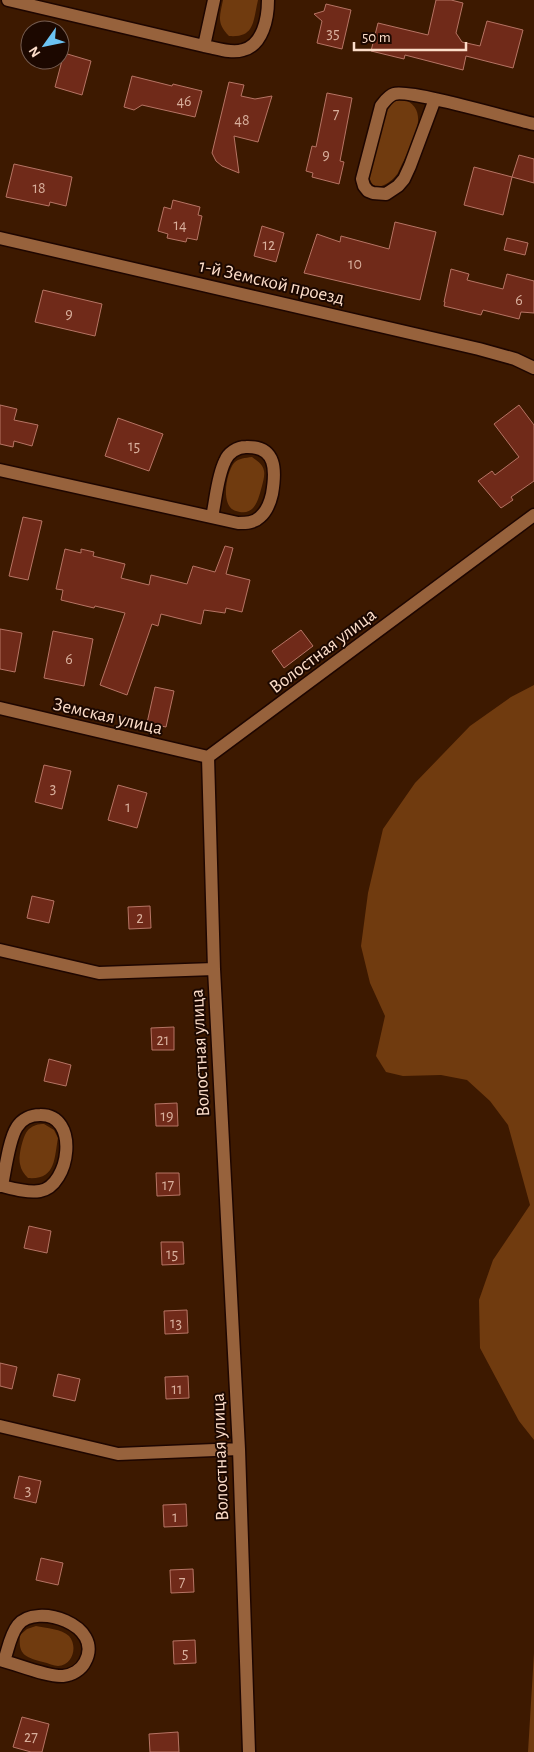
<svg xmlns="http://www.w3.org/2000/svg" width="534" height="1752" viewBox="0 0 534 1752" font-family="'Alegreya Sans',sans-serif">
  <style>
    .green { fill: #703b0f }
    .building { fill: #702a19; stroke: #b67464 }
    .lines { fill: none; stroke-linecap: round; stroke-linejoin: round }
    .street-casing { stroke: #1e0600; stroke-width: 15 }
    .street { stroke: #97623c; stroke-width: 12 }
    .labels { text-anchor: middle; stroke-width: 4; stroke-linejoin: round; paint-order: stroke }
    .number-label { font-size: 16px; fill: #d9b09d }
    .street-label { font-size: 19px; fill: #fcddc9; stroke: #1c0800 }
  </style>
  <rect width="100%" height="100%" fill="#3d1900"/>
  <path class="green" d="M223,0h35c-5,21 -3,38 -29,36 -13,-13 -9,-20 -6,-36z
    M402,99c34,10 5,53 -4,74 -8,12 -28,23 -29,0l15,-59 5,-11z
    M252,457c5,4 11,7 12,14 1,4 -1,11 -2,15 -4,14 -7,31 -26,25 -16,-4 -10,-38 -2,-48 5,-5 11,-5 18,-6z
    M534,685v755l-15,-19 -39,-73 -1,-48 14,-40 37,-55 -22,-80 -18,-24 -23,-21 -26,-5 -38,1 -17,-4 -10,-16 9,-40 -15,-33 -9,-37 7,-53 15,-64 32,-46 55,-57 41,-29z
    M44,1124l10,6 4,8c-4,21 -2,42 -30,40 -4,-4 -7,-8 -8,-14 -2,-7 3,-30 9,-35 5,-4 9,-5 15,-5z
    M36,1626c10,2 26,3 33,10 9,10 4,29 -11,30 -4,0 -10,-3 -15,-4 -18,-5 -25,-7 -23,-27l7,-6z
    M534,1653v99h-6z"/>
  <path class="building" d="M436,0h15l12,3 -7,30 6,9 18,4 7,-25 36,9 -10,38 -47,-12 -3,14 -58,-15 -1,4 -33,-8 7,-28 50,12z
    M326,4l25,6 -9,39 -25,-6 5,-22 -8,-7 10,-3z
    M64,53l27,8 -9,34 -27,-8z
    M132,76l40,10 1,-2 29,7 -7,26 -53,-12 -8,5 -10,-3z
    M229,82l15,3 -3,11 14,3 17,-3 -14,46 -24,-6 5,37 -17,-7 -6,-5 -4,-8z
    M327,93l25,5 -12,63 4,1 -5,22 -27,-7 1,-4 -7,-2 6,-25 4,1z
    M519,155l15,4v24l-22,-6z
    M14,164l58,13 -6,29 -16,-4 -1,4 -43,-9z
    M474,167l38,10 -9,38 -39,-10z
    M173,200l27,7 -2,8 4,1 -5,24 -10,-2 -1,4 -19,-4 1,-4 -10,-3 6,-24 7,2z
    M395,222l41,10 -16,68 -116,-27 13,-39 23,8 1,-6 48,13z
    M262,226l22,7 -8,29 -22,-6z
    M507,238l21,5 -3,12 -21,-5z
    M451,269l18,5 -2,6 36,9 4,-15 27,7v32l-13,-1 -2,7 -36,-9 -2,5 -37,-9 1,-4h-1z
    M43,290l59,14 -7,32 -60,-14z
    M0,405l17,4 -3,11 24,5 -6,21 -18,-5 -1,6 -13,-3z
    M519,405l15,20v56l-23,16 2,3 -12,8 -23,-27 14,-10 3,4 24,-18 -25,-33z
    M118,418l45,16 -14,37 -44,-15z
    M23,517l19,4 -14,59 -19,-4z
    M225,546l8,2 -7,26 24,6 -8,32 -16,-4 -1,5 -21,-3 -3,14 -40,-10 -3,12 -6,-2 -25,71 -27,-10 25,-72 -30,-7 -1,2 -33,-8 2,-10 -7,-1 9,-40 16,4v-4l13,3 -1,4 32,8 -4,14 28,7 2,-10 36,9 6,-18 22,6z
    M0,629l22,4 -7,39 -15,-3z
    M301,630l12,16 -29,22 -12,-17z
    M53,631l40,8 -9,47 -40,-8z
    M155,687l19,4 -8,36 -19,-4z
    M44,765l27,6 -9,38 -27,-7z
    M118,785l29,8 -10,35 -29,-8z
    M32,896l22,5 -5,22 -22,-5z
    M150,906l1,22 -22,1 -1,-22z
    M174,1027v23h-22l-1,-22z
    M49,1059l22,6 -5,21 -22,-5z
    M177,1103l1,23h-22l-1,-22z
    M156,1173h23l1,22 -23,1z
    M29,1226l22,5 -4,22 -23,-5z
    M161,1242h22l1,22 -22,1z
    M187,1310l1,23 -23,1 -1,-23z
    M0,1363l17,4 -5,22 -12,-3z
    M58,1374l22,5 -5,22 -22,-5z
    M188,1376l1,22 -23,1 -1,-22z
    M19,1476l22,5 -5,22 -22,-5z
    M186,1504l1,22 -23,1 -1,-22z
    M41,1558l22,5 -5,22 -22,-5z
    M193,1569l1,23 -23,1 -1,-23z
    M195,1640l1,23 -22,1 -1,-23z
    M22,1717l27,7 -7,28h-11l-18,-5z
    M178,1732l1,20h-29l-1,-18z"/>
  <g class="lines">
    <defs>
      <path id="street" d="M8,0l196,46c12,2 27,8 39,4 20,-5 25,-32 25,-50
        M204,46l10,-46
        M435,99l-25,67 -6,13 -6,7 -12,8 -13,-1 -5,-2 -4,-5 -2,-7 19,-73c4,-5 7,-10 13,-12 16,-5 117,25 140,30
        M0,238l479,111 36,10 19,9
        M0,470l238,53c8,0 16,0 22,-6 7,-6 10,-14 12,-23 4,-23 5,-48 -26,-47 -9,0 -18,6 -21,14 -8,16 -9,38 -13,56
        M0,708l208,49
        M208,757l6,212 25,480 10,303
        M208,757l326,-242
        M0,950l99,23 115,-4
        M0,1186h2c12,3 26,7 38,5 30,-5 40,-77 0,-76 -9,0 -18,4 -23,12 -8,12 -12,44 -15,59
        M0,1426l118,28 121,-5
        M0,1660c17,4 47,17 63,16 9,-1 18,-6 22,-14 20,-37 -49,-60 -67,-37 -8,10 -10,25 -14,36"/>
    </defs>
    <use href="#street" class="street-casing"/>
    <use href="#street" class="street"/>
  </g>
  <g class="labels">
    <g class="number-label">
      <text x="333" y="38">35</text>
      <text x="184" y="106">46</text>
      <text x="336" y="119">7</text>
      <text x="242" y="125">48</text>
      <text x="326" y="160">9</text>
      <text x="39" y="193">18</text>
      <text x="180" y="230">14</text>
      <text x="269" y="250">12</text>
      <text x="355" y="269">10</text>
      <text x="519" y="305">6</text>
      <text x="69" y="319">9</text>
      <text x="134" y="451">15</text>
      <text x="69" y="664">6</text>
      <text x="53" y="793">3</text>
      <text x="128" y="812">1</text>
      <text x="140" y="923">2</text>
      <text x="163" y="1045">21</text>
      <text x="167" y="1121">19</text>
      <text x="168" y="1190">17</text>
      <text x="172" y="1259">15</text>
      <text x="176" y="1328">13</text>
      <text x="177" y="1394">11</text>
      <text x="28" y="1495">3</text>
      <text x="175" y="1522">1</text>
      <text x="182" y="1587">7</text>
      <text x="185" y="1658">5</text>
      <text x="31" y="1742">27</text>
    </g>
    <g class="street-label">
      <text transform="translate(272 281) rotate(13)" y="7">1-й Земской проезд</text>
      <text transform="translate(322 650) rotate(-37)" y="7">Волостная улица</text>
      <text transform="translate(108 715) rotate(13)" y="7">Земская улица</text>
      <text transform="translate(199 1053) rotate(-93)" y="7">Волостная улица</text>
      <text transform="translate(219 1457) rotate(-92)" y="7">Волостная улица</text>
    </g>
  </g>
  <g transform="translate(45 45) rotate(237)"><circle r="24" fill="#1c0800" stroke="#765d50"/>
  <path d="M0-4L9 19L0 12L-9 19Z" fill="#6cc3f3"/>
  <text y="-8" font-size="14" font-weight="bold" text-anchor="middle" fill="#fcddc9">N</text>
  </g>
  <path d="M354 42v8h112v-8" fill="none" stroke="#fcddc9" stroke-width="2.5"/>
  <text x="362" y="42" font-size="15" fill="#fcddc9" stroke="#1c0800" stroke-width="4" paint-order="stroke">50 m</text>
</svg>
